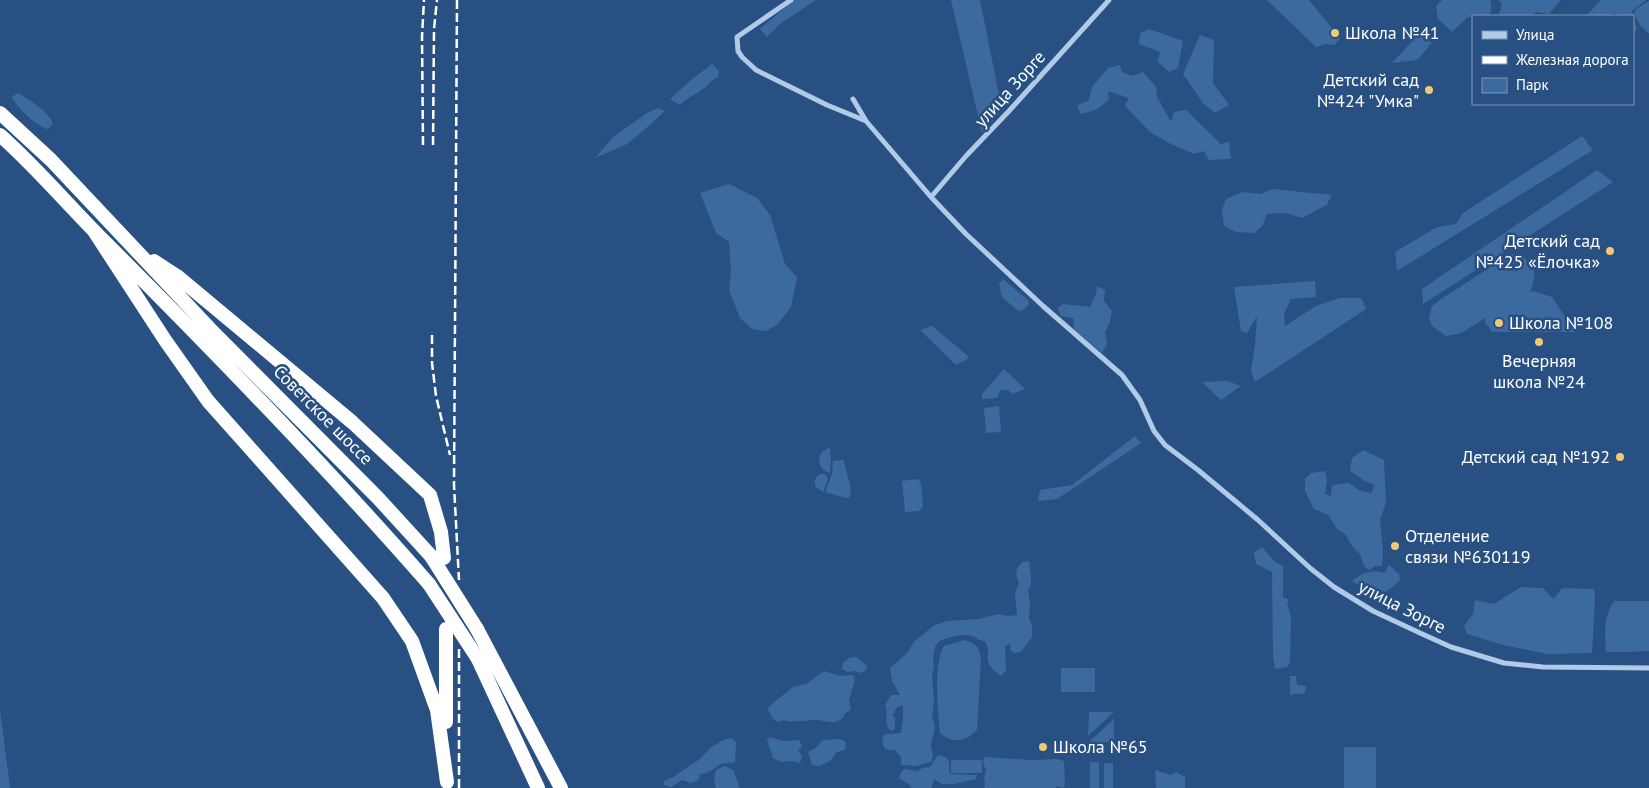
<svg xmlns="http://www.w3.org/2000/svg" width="1649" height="788" viewBox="0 0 1649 788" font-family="'PT Sans',sans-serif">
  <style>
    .green { fill: #3c6a9f }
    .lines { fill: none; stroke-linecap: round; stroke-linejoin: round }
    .street { stroke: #b1cae7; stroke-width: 5 }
    .highway { stroke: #fff; stroke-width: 14 }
    .rail { stroke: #fff; stroke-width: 2.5; stroke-dasharray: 9 4; stroke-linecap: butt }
    .highway-bridge { stroke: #fff; stroke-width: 14 }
    .poi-dot { fill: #eeca77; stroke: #285082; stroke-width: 2 }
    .labels { text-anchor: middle; stroke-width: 5; stroke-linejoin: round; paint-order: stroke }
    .poi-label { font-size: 18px; fill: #fff; stroke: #285082; text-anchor: start }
    .street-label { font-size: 18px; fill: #fff; stroke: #285082 }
  </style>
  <rect width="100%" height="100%" fill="#285082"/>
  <path class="green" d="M794,0h22l-35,23 -14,14 -7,-8z
    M951,0h29l22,110 -20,23z
    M1267,0h42l31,38 -5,7 -9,-1 -10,3z
    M1442,0h48c2,4 2,12 -1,16l-21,1 -16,15 -14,-13 -2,-13z
    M1499,0h62l-12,14 -13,-2 -6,4h-32l4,-11z
    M1601,0h45l-14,11 5,19 -4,1v-15h-16l-2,-3 -8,3h-21z
    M1649,1v32h-1l-8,-8 -6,-11 2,-5z
    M1149,29l34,12 -5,27 -9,4 -11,-10 2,-10 -21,-8 1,-11z
    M1420,33l12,10 -15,17 -25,3z
    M1200,35l14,5 -1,43 16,22 -14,8 -12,-10 -20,-29z
    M712,64l7,7 -1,6c-9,4 -8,8 -15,12 -9,7 -14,7 -23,16l-10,-6 21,-19z
    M1120,65l2,7 11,4 10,-4 13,15 1,10 14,25 3,-10 12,-2 35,34 8,-2 2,17 -22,1 -5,-9 -10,3 -25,-11 -19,-11 -25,-26 4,-8 -21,-7 1,9 -13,10 -15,4 -4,-8 12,-6 3,-13 16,-19z
    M18,93c10,6 32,19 35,31l-5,5c-11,-2 -32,-22 -36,-32z
    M658,108l7,3 -22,20 -16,13 -32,14 18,-21 34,-24z
    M1582,136l11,14 -196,121 -2,-19 42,-25 19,-3 7,-11z
    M1597,170l16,12 -190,122 -1,-15z
    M729,184l28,14 13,17 15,49 12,13 -6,30 -13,17 -12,7 -14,-2 -12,-11 -11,-28 2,-19 -2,-29 -13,-9 -16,-40z
    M1272,189l59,6 -4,10 -25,13 -17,-5 -18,1 -4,11 -9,8 -18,-1 -12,-6 -2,-16 4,-11 17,-7 18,2z
    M1511,254h8c18,13 18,18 11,38l3,-1 19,6 23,35h-83l-7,-10v-4l-24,15 -15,3 -14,-10 -3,-8 3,-12 9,-7z
    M1003,279l25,21 1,4 -6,6 -5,1 -16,-14 -3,-13z
    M1315,281l1,16 -25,2 -7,15 1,12 31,-20 24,-8h21l5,11 -111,73 -4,-11 4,-26 2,-29 -10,17 -6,-2 -7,-44z
    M1097,286l8,4 -1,11 8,10 -2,11 -5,10 2,12 -5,9 -28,-24 -1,-11 -12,-2 -4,-8 6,-4 27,3 6,-13z
    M932,326l35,29 2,3 -13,7 -36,-35z
    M1004,369l21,20 -13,5c-3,-5 -7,-5 -12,-3l-3,7 -15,1v-5z
    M1227,381l14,5 -20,14 -19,-18z
    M999,406l2,26 -15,1 -2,-25z
    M1135,436l6,7 -84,56 -19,2 2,-11 32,-5z
    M830,447l1,13 -1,13c-10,-3 -14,-12 -8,-21z
    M1363,450l21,10 2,43 -6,17 3,31 -1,15h-7l-6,4 -5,-4 -4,-12 -8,-8 -7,-12 -7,-4 -10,-15 -14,-6 -9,-18v-12l6,-6 14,-2 2,10 -2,13 6,2 1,-11 17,-2 10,7 12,3 4,-8 -10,-4 -15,-10 2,-13z
    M844,460c1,11 9,27 6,37l-4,1 -21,-6 7,-18 1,-13z
    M820,474h5l3,5 -5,13 -7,-5c-3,-5 -1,-10 4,-13z
    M916,479l3,1 2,3 2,23 -3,5 -15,1 -3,-31z
    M1262,547l13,15 8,4v31l6,3 -2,3 4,14 -1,46 -3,4 -12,2 -2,-12 -1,-85 -16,-8 -2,-12z
    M1029,561l2,16v7l-3,6 2,13 -1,16 3,6v12l-11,15 -7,1 -4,-4 1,-5 -6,2 1,24 -5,6c-23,-17 -7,-19 -16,-35 -6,0 -6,-2 -11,-4 -11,-5 -25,1 -35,4l-4,6 -2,10 1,10 -2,8 2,26 -2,15 3,11 -4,18 2,11 -2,6 -15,4 -15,-1v-8l-6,-7 -10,-1c-3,-5 -4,-10 0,-15l16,-1 2,-13v-15l-6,2 -5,9 3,1v12l-4,2c-8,-6 -2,-17 -6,-26l6,-10h9l-8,-14 -2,-13 17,-15 7,-11 19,-16 14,-5 32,-2 19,-5 9,2 10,-1 -2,-22 4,-10c-4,-9 -4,-14 3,-21z
    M1389,565l10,9 1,6 -6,6 -13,9 -10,-2 -19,-12c11,-8 18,-12 32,-8z
    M1521,587l22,1 7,8 4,3 8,-11 32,1 1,9 -3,55 -44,1 -45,-9 -36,-11 -3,-8 9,-12 2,-14 19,4z
    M1614,601h35v50l-22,1h-21c-1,-20 -3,-33 8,-51z
    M964,640c11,3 15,6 17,18l-4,72c-13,12 -23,14 -37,3 -2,-20 -7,-71 4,-87z
    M856,657l11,9 -1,4 -5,3 -7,-2 -6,1 -6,-3 1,-6 6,-5z
    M1061,668h34v24h-34z
    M824,671l16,5 13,-1 2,5 -6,20 2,10 -6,3 -2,5c-4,2 -7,5 -11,4 -6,0 -11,-2 -16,-2 -10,0 -24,3 -32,0l-6,2 -5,-3 -6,-11 26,-21 13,-3z
    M1290,676h6l1,9 9,1 -1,7 -15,2z
    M0,710l10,78h-10z
    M1089,712h25l-26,24z
    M1114,719v23h-25z
    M770,737l13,4 16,-1 3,7 -4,3 4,6 -2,7 -9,-2 -10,1 -8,-4 -6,-18z
    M731,738l5,4 -1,20 -14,2 -14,9 -7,1 -1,6 -8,3 -9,-3 -11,7 -7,-2v-4l9,-4 27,-18 10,-11 13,-8z
    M840,739l6,3 -1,8 -8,2 -7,9 -11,5 -7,-1 -4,-13 6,-3 9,-9z
    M1344,747h32v41h-32z
    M938,755c14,2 10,8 12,19l27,1 -1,4 -22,5h-12l-8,-5 -3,9h-20l-1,-3 -11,-7 2,-6 4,-3 11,2 7,-3 7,-1z
    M984,757l48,3 25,-1 7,2 1,23 -2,4 -6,-2 -1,2h-72l1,-4 -1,-6 2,-8 -3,-7z
    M951,760h31v13h-31z
    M1090,762h9v26h-9z
    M1104,763h9v25h-9z
    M725,766l8,4 7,18h-24l-2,-9 2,-9z
    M1155,770l16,5 5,-3 9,5v11h-29z"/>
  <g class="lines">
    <path class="street" d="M791,0l-54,37 1,14 4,6 14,13 71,35 39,16
      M853,99l13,22 65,76 35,37 77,72 79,69 18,25 14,31 11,14 33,25 60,50 52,48 24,19 39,24 47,22 31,14 53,16 39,4 106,1
      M931,197l35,-41 43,-45 100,-111"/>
    <path class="highway" d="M0,113l51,47 162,172 165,166 53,58
      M0,135c37,33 68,70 103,105 112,112 222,225 326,344
      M94,231l71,109 43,61 175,197 29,43 25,69 10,72
      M154,261l23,15 175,146 78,73 11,37 3,26
      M446,629v93
      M477,629l84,159
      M478,659l60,129"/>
    <path class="rail" d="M457,0l-3,485 5,95
      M423,145l-1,-108 2,-37
      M433,145l1,-116 3,-29
      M432,335v28l4,33 14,59
      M459,788v-139"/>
    <path class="highway-bridge" d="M431,556l46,73
      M429,584l49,75"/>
  </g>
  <g class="poi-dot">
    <circle cx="1335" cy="33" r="5"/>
    <circle cx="1429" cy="90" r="5"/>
    <circle cx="1610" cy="251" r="5"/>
    <circle cx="1499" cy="323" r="5"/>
    <circle cx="1539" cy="342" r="5"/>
    <circle cx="1620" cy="457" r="5"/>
    <circle cx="1395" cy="546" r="5"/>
    <circle cx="1043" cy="747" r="5"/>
  </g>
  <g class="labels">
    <g class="poi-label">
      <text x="1345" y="39">Школа №41</text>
      <text x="1419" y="86" text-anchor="end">Детский сад<tspan x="1419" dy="21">№424 "Умка"</tspan></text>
      <text x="1600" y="247" text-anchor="end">Детский сад<tspan x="1600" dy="21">№425 «Ёлочка»</tspan></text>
      <text x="1509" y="329">Школа №108</text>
      <text x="1539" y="367" text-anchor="middle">Вечерняя<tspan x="1539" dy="21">школа №24</tspan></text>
      <text x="1610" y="463" text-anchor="end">Детский сад №192</text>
      <text x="1405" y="542">Отделение<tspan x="1405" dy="21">связи №630119</tspan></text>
      <text x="1053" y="753">Школа №65</text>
    </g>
    <g class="street-label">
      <text transform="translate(1010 89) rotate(-48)" y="6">улица Зорге</text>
      <text transform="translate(323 415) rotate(45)" y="6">Советское шоссе</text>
      <text transform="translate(1402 607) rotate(27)" y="6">улица Зорге</text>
    </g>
  </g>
  <rect x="1472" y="15" width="162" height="90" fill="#285082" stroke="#7e96b4"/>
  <rect x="1482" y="31" width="25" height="8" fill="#b1cae7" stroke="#7e96b4"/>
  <text x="1516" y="40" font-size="15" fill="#ffffff">Улица</text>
  <rect x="1482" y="56" width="25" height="8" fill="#ffffff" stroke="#7e96b4"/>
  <text x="1516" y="65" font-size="15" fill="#ffffff">Железная дорога</text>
  <rect x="1482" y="78" width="25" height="15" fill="#3c6a9f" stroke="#7e96b4"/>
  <text x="1516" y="90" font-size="15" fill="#ffffff">Парк</text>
</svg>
